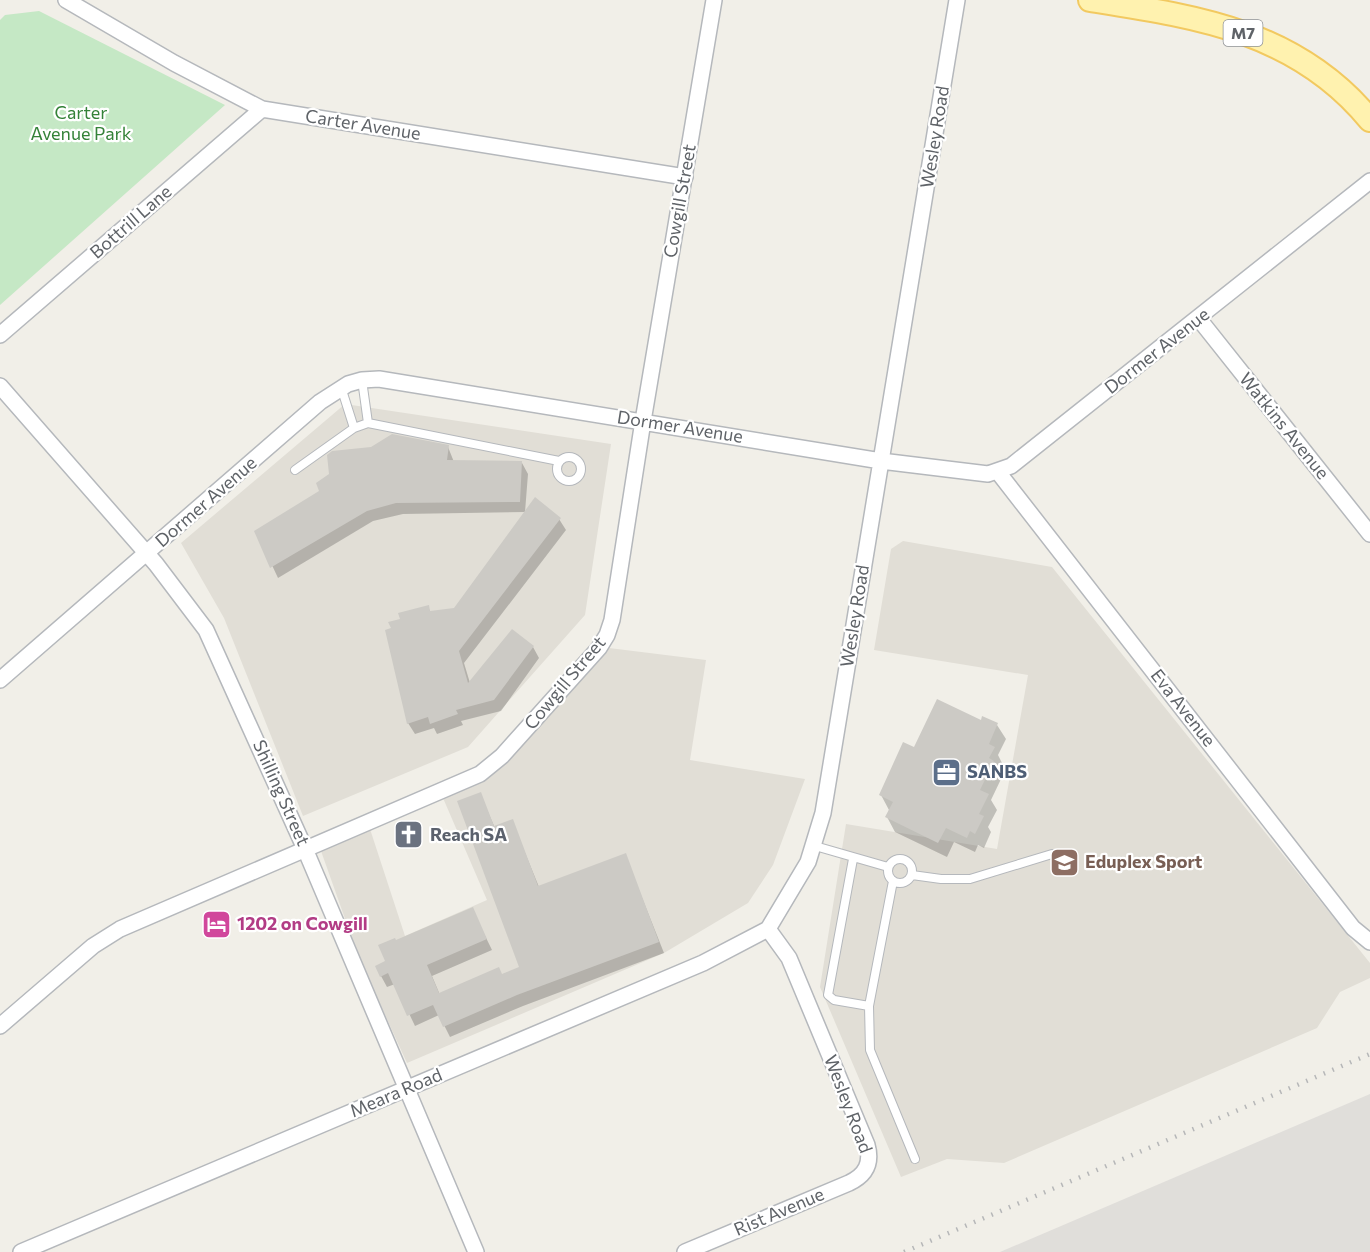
<svg xmlns="http://www.w3.org/2000/svg" width="1370" height="1252" viewBox="0 0 1370 1252" font-family="Commissioner,sans-serif">
  <style>
    .industrial { fill: #e0deda }
    .education { fill: #e1ded6 }
    .green { fill: #c5e8c5 }
    .shadow { fill: #0003 }
    .building { fill: #cccac5 }
    .lines { fill: none; stroke-linecap: round; stroke-linejoin: round }
    .service-casing { stroke: #b5b8bc; stroke-width: 10 }
    .minor-casing { stroke: #b5b8bc; stroke-width: 18 }
    .primary-casing { stroke: #f2c960; stroke-width: 26 }
    .service { stroke: #fff; stroke-width: 8 }
    .minor { stroke: #fff; stroke-width: 15 }
    .primary { stroke: #fff2af; stroke-width: 22 }
    .rail { stroke: #b6b7b8; stroke-width: 4.5; stroke-dasharray: 1.5 8; stroke-linecap: butt }
    .labels { text-anchor: middle; stroke-width: 4.5; stroke-linejoin: round; paint-order: stroke }
    .shield { fill: #fff; stroke: #8f9295; stroke-width: 1.5 }
    .shield-label { font-size: 16px; font-weight: bold; fill: #5f6368 }
    .park-label { font-size: 18px; fill: #348238; stroke: #fff }
    .street-label { font-size: 18px; fill: #5f6368; stroke: #fff }
    .service-label { font-size: 18px; font-weight: bold; fill: #4e5e75; stroke: #fff; text-anchor: start }
    .worship-label { font-size: 18px; font-weight: bold; fill: #5b616d; stroke: #fff; text-anchor: start }
    .education-label { font-size: 18px; font-weight: bold; fill: #785e54; stroke: #fff; text-anchor: start }
    .hotel-label { font-size: 18px; font-weight: bold; fill: #b23c85; stroke: #fff; text-anchor: start }
  </style>
  <rect width="100%" height="100%" fill="#f1efe8"/>
  <path class="industrial" d="M1370,1094v158h-370z"/>
  <path class="education" d="M345,404l266,40 -26,171 -117,132 -165,69 -79,-198 -43,-75z
    M903,541l149,26 318,396v15l-30,14 -23,36 -313,135 -57,-4 -46,18 -81,-190 26,-163 151,25 31,-174 -154,-25 17,-101z
    M609,648l97,12 -16,100 115,19 -32,86 -25,38 -84,50 -257,110 -48,-105 -38,-107 49,-22 35,107 82,-36 -44,-102 46,-21z"/>
  <path class="green" d="M39,11l186,94 -225,200v-285l5,-5z"/>
  <path class="shadow" d="M448,447l6,15 68,1 6,11 -3,38 -122,2 -30,7 -95,57 -22,-47z
    M559,519l7,11 -102,133 6,20 42,-52 21,16 6,11 -38,53 -40,10 2,4 -26,9 -3,-6 -19,6 -7,-11 -15,-94 8,-9 27,-13 3,6 24,-4z
    M983,718l14,7 9,14 -8,16 4,8 -4,8 4,6 -11,23 6,10 -9,17 3,5 -7,16 -6,-3 -3,7 -21,-10 -7,15 -52,-25 -8,-15 2,-7 -8,-15 34,-46 66,-27z
    M480,794l15,34 17,-7 27,66 86,-32 39,98 -141,53 -73,31 -11,-22 -24,11 -20,-42 -8,3 -6,-11 15,-34 76,-33 20,41 -60,26 8,19 81,-27z"/>
  <path class="building" d="M392,434l57,11 -2,15 75,1 -2,41 -124,1 -29,8 -97,57 -16,-37 65,-40 -3,-8 13,-9 -2,-19 5,-4 39,-4z
    M535,497l26,21 -102,133 9,32 44,-54 22,17 -40,54 -38,10 2,4 -28,10 -2,-7 -21,7 -22,-94 6,-2 -3,-6 12,-3 -2,-6 31,-8 1,6 24,-3z
    M937,699l44,21 1,-4 16,7 -9,21 6,3 -6,11 5,3 -14,29 9,4 -10,20 5,2 -9,18 -5,-3 -3,7 -21,-10 -8,15 -53,-26 8,-15 -14,-7 24,-53 11,5z
    M481,792l13,34 19,-7 25,67 88,-33 33,89 -142,53 -74,32 -10,-22 -26,11 -19,-43 -8,4 -5,-11 10,-5 -7,-16 17,-7 1,2 77,-33 14,32 -60,26 12,28 60,-26 3,7 17,-7 -62,-166z"/>
  <g class="lines">
    <defs>
      <path id="service" d="M362,380l6,43
        M341,387l13,41
        M557 469a12 12 0 1 1 24 0a12 12 0 1 1-24 0Z
        M295,470l59,-42 14,-5 191,38
        M815,846l73,21
        M888 871a12 12 0 1 1 24 0a12 12 0 1 1-24 0Z
        M853,859l-25,136 6,5 35,6 24,-125
        M912,875l29,4h29l82,-25
        M869,1006l1,44 45,109"/>
      <path id="minor" d="M66,0l108,63 88,46 423,68
        M1199,319l171,215
        M0,335l262,-226
        M0,386l156,178 50,66 99,219 171,403
        M998,472l355,456 17,14
        M0,680l320,-278 28,-18 14,-4 17,-1 502,82 107,13 23,-8 359,-285
        M0,1026l93,-80 27,-17 360,-155 22,-18 97,-108 8,-13 5,-15 31,-199 71,-421
        M21,1252l682,-289 65,-34
        M685,1252l164,-69c17,-8 23,-20 18,-38l-78,-187 -21,-29 40,-67 15,-49 134,-813"/>
      <path id="primary" d="M1090,0c108,17 207,31 280,120"/>
    </defs>
    <use href="#service" class="service-casing"/>
    <use href="#minor" class="minor-casing"/>
    <use href="#primary" class="primary-casing"/>
    <use href="#service" class="service"/>
    <use href="#minor" class="minor"/>
    <use href="#primary" class="primary"/>
    <path class="rail" d="M904,1252l466,-198"/>
  </g>
  <defs>
    <symbol id="office-square" viewBox="-11 -11 22 22"><rect x="-9" y="-9" width="18" height="18" rx="4" fill="#5c6f8a" stroke="#fff"/><path d="M-6-3h4V-5.5h4V-3h4V5H-6ZM-1-4.5V-3h2v-1.5ZM-6 0V1H6V0Z" fill="#fff"/></symbol>
    <symbol id="church-square" viewBox="-11 -11 22 22"><rect x="-9" y="-9" width="18" height="18" rx="4" fill="#6b7280" stroke="#fff"/><path d="M-1.2-6h2.4v3.5h3.3v2.4h-3.3V6h-2.4V-.1h-3.3v-2.4h3.3Z" fill="#fff"/></symbol>
    <symbol id="school-square" viewBox="-11 -11 22 22"><rect x="-9" y="-9" width="18" height="18" rx="4" fill="#8d6e63" stroke="#fff"/><path d="M0-5L7-2L0 1L-7-2ZM-4 1L0 2.5L4 1V4Q0 6-4 4Z" fill="#fff"/></symbol>
    <symbol id="hotel-square" viewBox="-11 -11 22 22"><rect x="-9" y="-9" width="18" height="18" rx="4" fill="#d1479c" stroke="#fff"/><path d="M-6-4.5h1.5V1H6V5H4.5V3h-9V5H-6ZM-4 0a1.8 1.8 0 1 1 3.6 0ZM.5 0V-2.5h3Q6-2.5 6 0Z" fill="#fff"/></symbol>
  </defs>
  <g fill-rule="evenodd">
    <use href="#office-square" x="930" y="756" width="33" height="33"/>
    <use href="#church-square" x="392" y="818" width="33" height="33"/>
    <use href="#school-square" x="1048" y="846" width="33" height="33"/>
    <use href="#hotel-square" x="200" y="908" width="33" height="33"/>
  </g>
  <g class="labels">
    <rect class="shield" x="1223.5" y="20" width="39" height="26" rx="4.5"/>
    <g class="shield-label">
      <text x="1243" y="39">M7</text>
    </g>
    <g class="park-label">
      <text x="81" y="119">Carter<tspan x="81" dy="21">Avenue Park</tspan></text>
    </g>
    <g class="street-label">
      <text transform="translate(363 125) rotate(9)" y="6">Carter Avenue</text>
      <text transform="translate(935 137) rotate(-81)" y="6">Wesley Road</text>
      <text transform="translate(680 201) rotate(-80)" y="6">Cowgill Street</text>
      <text transform="translate(131 222) rotate(-41)" y="6">Bottrill Lane</text>
      <text transform="translate(1157 351) rotate(-38)" y="6">Dormer Avenue</text>
      <text transform="translate(1284 426) rotate(51)" y="6">Watkins Avenue</text>
      <text transform="translate(680 427) rotate(9)" y="6">Dormer Avenue</text>
      <text transform="translate(206 502) rotate(-41)" y="6">Dormer Avenue</text>
      <text transform="translate(855 616) rotate(-81)" y="6">Wesley Road</text>
      <text transform="translate(565 683) rotate(-50)" y="6">Cowgill Street</text>
      <text transform="translate(1183 708) rotate(52)" y="6">Eva Avenue</text>
      <text transform="translate(281 793) rotate(66)" y="6">Shilling Street</text>
      <text transform="translate(396 1093) rotate(-23)" y="6">Meara Road</text>
      <text transform="translate(848 1104) rotate(69)" y="6">Wesley Road</text>
      <text transform="translate(779 1212) rotate(-23)" y="6">Rist Avenue</text>
    </g>
    <g class="service-label">
      <text x="967" y="778">SANBS</text>
    </g>
    <g class="worship-label">
      <text x="430" y="841">Reach SA</text>
    </g>
    <g class="education-label">
      <text x="1085" y="868">Eduplex Sport</text>
    </g>
    <g class="hotel-label">
      <text x="237" y="930">1202 on Cowgill</text>
    </g>
  </g>
</svg>
